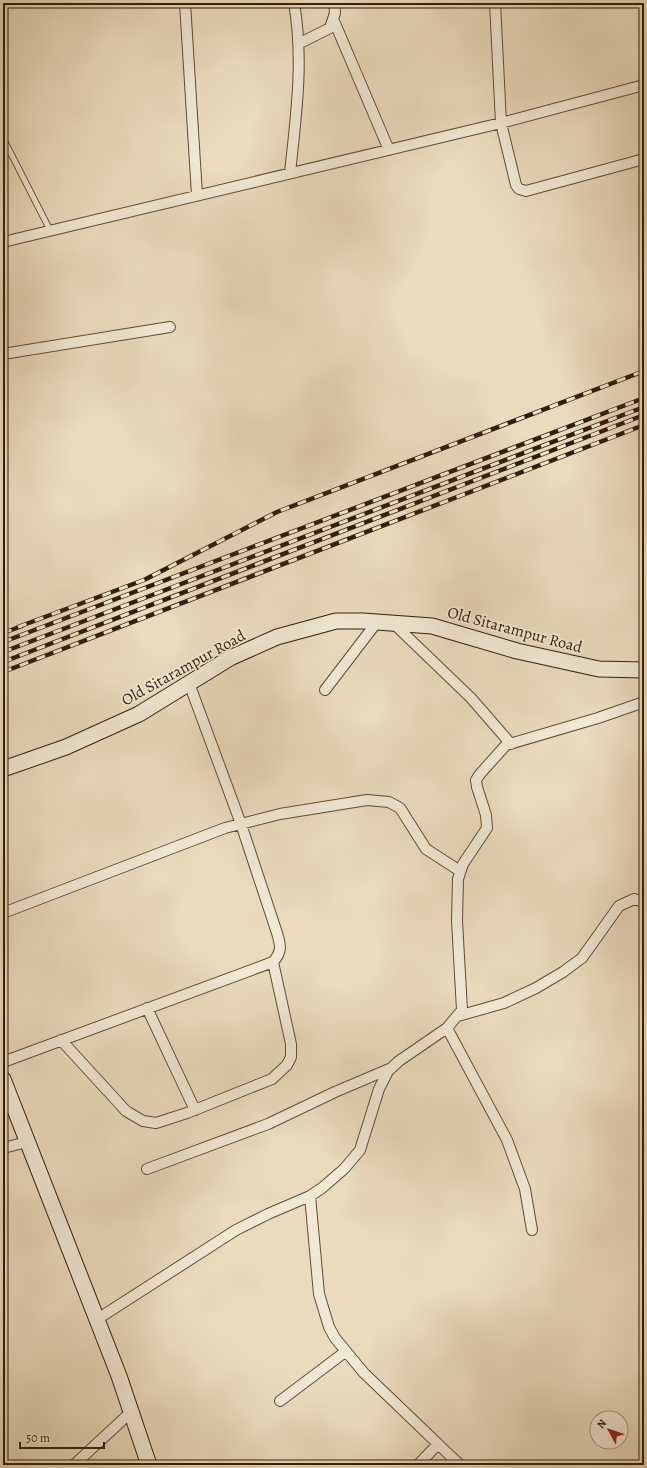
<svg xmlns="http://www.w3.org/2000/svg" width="647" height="1468" viewBox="0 0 647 1468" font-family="Alegreya,serif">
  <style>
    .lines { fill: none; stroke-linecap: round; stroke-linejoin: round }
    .lane-casing { stroke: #604d34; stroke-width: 7 }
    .street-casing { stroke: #604d34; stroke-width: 12 }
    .secondary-casing { stroke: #321e06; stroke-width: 17 }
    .lane { stroke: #f1e8d4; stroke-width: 5 }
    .street { stroke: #f1e8d4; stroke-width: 10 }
    .secondary { stroke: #f1e8d4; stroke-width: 15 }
    .rail-casing { stroke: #321e06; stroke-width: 4.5 }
    .rail { stroke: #f1e8d4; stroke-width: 3; stroke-dasharray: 9; stroke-linecap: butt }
    .labels { text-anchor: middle; stroke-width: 3.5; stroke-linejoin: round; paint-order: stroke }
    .street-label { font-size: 16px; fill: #321e06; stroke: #f1e8d4 }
  </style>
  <rect width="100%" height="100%" fill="#eadbbd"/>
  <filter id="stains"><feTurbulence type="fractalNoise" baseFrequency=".005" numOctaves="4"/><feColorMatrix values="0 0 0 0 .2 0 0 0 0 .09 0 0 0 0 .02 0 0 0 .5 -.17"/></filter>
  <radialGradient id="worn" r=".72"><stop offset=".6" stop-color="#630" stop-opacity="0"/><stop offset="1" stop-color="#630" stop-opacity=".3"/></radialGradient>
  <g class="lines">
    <defs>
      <path id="lane" d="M3,138l47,92"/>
      <path id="street" d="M185,3l12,192
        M495,3l6,120 15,62 3,4 7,2 118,-32
        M334,21l55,129
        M300,43l30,-15 5,-15 -1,-10
        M290,173c6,-57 14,-113 4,-170
        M3,242l498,-119 143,-38
        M3,354l167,-27
        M393,623l78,75 40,46
        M325,690l52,-68
        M3,913l222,-85 55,-14 87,-14 22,2 11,6 26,41 34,22
        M147,1008l48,102
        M458,1016l46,-13 32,-15 27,-16 19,-14 37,-52 15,-7 10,3
        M447,1028l60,112 18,49 7,41
        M61,1040l65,71 17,10 13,2 31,-10 85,-34 15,-14 4,-8v-13l-18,-82
        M3,1062l270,-100c9,-10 8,-16 4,-29l-36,-109 -52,-141
        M3,1148l24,-6
        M147,1169l121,-45 67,-32 54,-23
        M310,1196l9,98 10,33 6,11 29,35 96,92
        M96,1320l140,-90 32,-16 42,-18 12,-8 22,-19 16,-19 19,-61 9,-18 11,-10 48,-33 15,-18 -5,-89 1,-42 5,-15 24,-36 -1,-13 -9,-28 -1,-7 4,-6 26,-29 92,-27 46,-16
        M280,1401l65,-49
        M74,1465l57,-53
        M418,1465l20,-21"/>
      <path id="secondary" d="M3,769l63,-22 73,-33 91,-56 47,-21 59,-16h27l69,5 85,25 82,18 45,1
        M3,1079l116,297 30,89"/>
    </defs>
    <use href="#lane" class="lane-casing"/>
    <use href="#street" class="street-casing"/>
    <use href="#secondary" class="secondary-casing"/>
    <use href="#lane" class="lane"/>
    <use href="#street" class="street"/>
    <use href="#secondary" class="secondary"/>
    <defs>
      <path id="rail" d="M18,627l126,-47 133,-68 367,-141
        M3,633l19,-7
        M3,642l641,-244
        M3,652l641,-245
        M3,662l641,-247
        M3,672l641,-247"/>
    </defs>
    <use href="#rail" class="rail-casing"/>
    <use href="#rail" class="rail"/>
  </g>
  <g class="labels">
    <g class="street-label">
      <text transform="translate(515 629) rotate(15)" y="6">Old Sitarampur Road</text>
      <text transform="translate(183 667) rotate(-29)" y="6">Old Sitarampur Road</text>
    </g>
  </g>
  <rect width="647" height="1468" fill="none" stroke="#eadbbd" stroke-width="16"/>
  <rect x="4" y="4" width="639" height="1460" fill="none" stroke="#321e06" stroke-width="2"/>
  <rect x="8" y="8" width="631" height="1452" fill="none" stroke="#321e06"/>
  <g transform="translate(609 1430) rotate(310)"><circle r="19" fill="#f1e8d4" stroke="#a59782"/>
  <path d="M0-3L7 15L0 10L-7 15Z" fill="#8f2418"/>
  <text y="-6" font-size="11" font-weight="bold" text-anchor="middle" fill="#321e06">N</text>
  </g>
  <path d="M20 1442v6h84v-6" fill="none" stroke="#321e06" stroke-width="2"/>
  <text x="26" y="1442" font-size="12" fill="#321e06" stroke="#f1e8d4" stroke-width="3" paint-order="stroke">50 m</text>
  <rect width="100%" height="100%" filter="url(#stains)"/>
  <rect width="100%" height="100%" fill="url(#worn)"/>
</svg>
